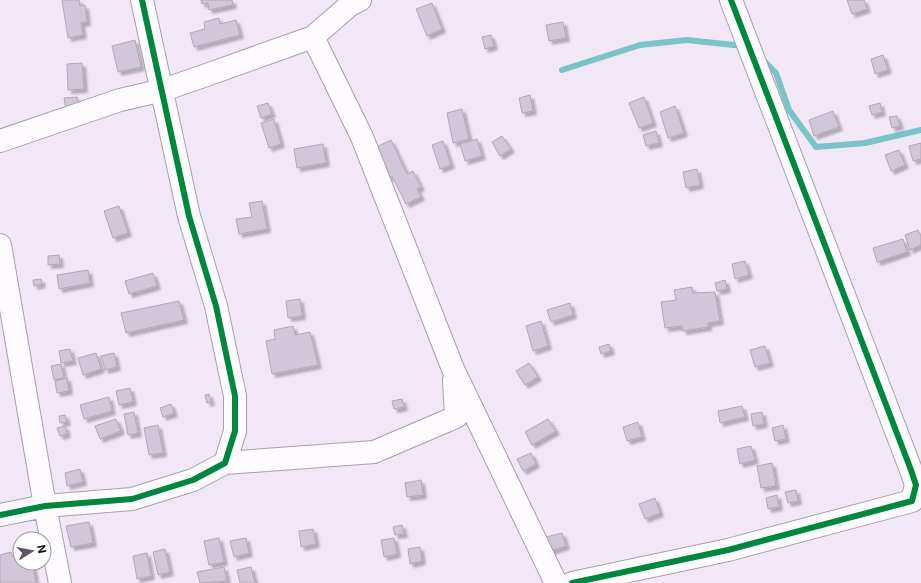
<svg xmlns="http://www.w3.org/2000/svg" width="921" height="583" viewBox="0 0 921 583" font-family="Inter,sans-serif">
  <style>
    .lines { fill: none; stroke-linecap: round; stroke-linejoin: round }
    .stream { stroke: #78c4c8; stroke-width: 6 }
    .building { fill: #d2c7d8; stroke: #b2a7b7; filter: url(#shadow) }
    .minor-casing { stroke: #a89ead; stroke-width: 24 }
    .minor { stroke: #fdfbfe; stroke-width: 22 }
    .cycleway-casing { stroke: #fff; stroke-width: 8 }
    .cycleway { stroke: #00873e; stroke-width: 6 }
  </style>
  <defs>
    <filter id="shadow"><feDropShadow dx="3.5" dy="3.5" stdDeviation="1" flood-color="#0004"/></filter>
  </defs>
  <rect width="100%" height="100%" fill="#f2e7f7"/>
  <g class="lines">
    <path class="stream" d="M763,60l13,13 13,37 27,37 49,-4 56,-13
      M562,70l78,-25 47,-5 56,6"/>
  </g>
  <path class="building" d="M62,0h17l1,6 5,-1 2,17 -6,1 2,12 -15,3z
    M201,0h31l1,5 -24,5 -1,-7 -6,1z
    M847,0h17l3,9 -15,5z
    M432,3l10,26 -15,7 -11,-27z
    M219,18l1,6 16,-4 4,15 -46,12 -4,-14 15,-4 -1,-7z
    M563,22l3,16 -17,3 -3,-16z
    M491,35l3,11 -9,3 -3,-12z
    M135,40l6,27 -23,5 -6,-26z
    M883,55l5,15 -13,4 -4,-15z
    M82,63l2,26 -16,1 -1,-26z
    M530,95l3,16 -11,2 -3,-15z
    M77,97l2,11 -13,2 -2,-12z
    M644,97l9,26 -14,5 -10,-25z
    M268,103l4,11 -11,4 -4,-12z
    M880,103l2,9 -10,3 -3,-9z
    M675,106l9,27 -16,5 -8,-26z
    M462,109l7,30 -16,4 -6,-30z
    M833,111l6,16 -25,9 -5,-16z
    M897,116l3,10 -8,2 -3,-11z
    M274,119l7,25 -12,4 -8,-25z
    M656,131l3,12 -13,3 -3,-11z
    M502,136l9,13 -11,7 -8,-14z
    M477,139l5,17 -17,5 -5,-17z
    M391,140l16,34 6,-3 8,16 -4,2 4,8 -15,7 -14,-28 -3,2 -15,-30z
    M443,141l8,24 -11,4 -8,-24z
    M921,143v16l-8,2 -4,-15z
    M323,144l3,19 -29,5 -3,-19z
    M899,150l6,15 -14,6 -6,-16z
    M697,169l3,16 -14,3 -3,-16z
    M262,201l5,28 -28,5 -3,-15 16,-2 -3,-14z
    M119,206l9,27 -15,5 -9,-27z
    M918,230l3,6v9l-11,5 -5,-15z
    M903,239l4,13 -30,10 -4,-14z
    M59,255l1,9 -12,1v-9z
    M745,261l4,14 -14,4 -3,-15z
    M88,270l2,13 -31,6 -2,-14z
    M153,273l4,13 -28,8 -4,-13z
    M41,279l1,5 -8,2 -1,-6z
    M725,280l2,9 -10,2 -2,-8z
    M692,287l1,6 22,-1 5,29 -12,2v4l-25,4 -1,-5 -17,2 -4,-26 15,-2 -2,-10z
    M300,299l2,17 -14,2 -2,-17z
    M179,301l5,19 -58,13 -5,-20z
    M570,303l3,12 -22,7 -4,-12z
    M541,321l7,25 -15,5 -7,-25z
    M293,326l2,9 15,-3 8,33 -46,9 -6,-33 9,-2 -1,-9z
    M609,344l2,7 -10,3 -2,-7z
    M765,346l5,17 -15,4 -5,-17z
    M70,349l3,12 -12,2 -2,-12z
    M96,353l5,16 -18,6 -5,-17z
    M114,353l3,14 -12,3 -4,-14z
    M529,363l9,14 -13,8 -9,-14z
    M61,364l3,14 -10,2 -3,-14z
    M67,378l2,13 -12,2 -2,-12z
    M130,388l3,14 -14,3 -3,-14z
    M209,394l2,8 -4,1 -2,-8z
    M109,397l3,14 -28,8 -4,-14z
    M402,399l2,8 -10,2 -2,-8z
    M171,404l3,9 -11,4 -3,-9z
    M742,406l3,11 -25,6 -2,-12z
    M134,412l4,21 -10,2 -4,-21z
    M762,412l2,12 -11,2 -2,-12z
    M65,415l2,7 -7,1 -1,-7z
    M116,419l5,12 -21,8 -5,-13z
    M548,419l8,12 -24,14 -7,-13z
    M638,422l4,15 -15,4 -4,-14z
    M158,425l5,28 -14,2 -5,-27z
    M783,425l3,14 -11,2 -3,-13z
    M65,426l2,8 -7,2 -3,-8z
    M751,446l4,14 -15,4 -3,-15z
    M531,453l5,11 -13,7 -6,-12z
    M772,463l4,23 -15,2 -4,-22z
    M80,469l3,13 -16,4 -2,-13z
    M421,480l2,15 -16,2 -2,-14z
    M796,490l2,11 -10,2 -3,-11z
    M777,495l2,12 -11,2 -2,-11z
    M655,498l5,15 -15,6 -6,-15z
    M89,522l4,21 -22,4 -5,-21z
    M402,525l2,9 -9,1 -2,-8z
    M313,529l3,15 -15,3 -2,-16z
    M562,533l4,13 -16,5 -4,-14z
    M219,538l5,24 -15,3 -5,-24z
    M246,538l3,15 -15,4 -4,-16z
    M394,538l3,16 -13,3 -3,-17z
    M420,547l2,14 -12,3 -2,-15z
    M165,549l5,23 -12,3 -5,-23z
    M11,552l1,4 8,-2v9h12l4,20h-36v-28z
    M147,553l4,23 -14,3 -4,-23z
    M224,567l3,14 -27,2 -3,-11z
    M251,567l4,16h-15l-3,-13z"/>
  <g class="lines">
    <defs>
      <path id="minor" d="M313,37l49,100 91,232 103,214
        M0,141l120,-41 43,-10 35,-12 115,-41 37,-32 10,-5
        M0,245l45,261 15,77
        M225,463l149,-11 82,-35 -2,-37
        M0,515l45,-9 87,-7 61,-19 32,-17 10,-32v-35l-19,-90 -27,-90 -47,-216
        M572,583l156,-33 184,-49 4,-16 -5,-15 -180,-470"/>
    </defs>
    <use href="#minor" class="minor-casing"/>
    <use href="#minor" class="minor"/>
    <defs>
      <path id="cycleway" d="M0,515l45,-9 87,-7 61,-19 32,-17 10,-32v-35l-19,-90 -27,-90 -47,-216
        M572,583l156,-33 184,-49 4,-16 -5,-15 -180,-470"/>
    </defs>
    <use href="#cycleway" class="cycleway-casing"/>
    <use href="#cycleway" class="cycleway"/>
  </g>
  <g transform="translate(32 551) rotate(79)"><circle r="19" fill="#ffffff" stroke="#a09ca2"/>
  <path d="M0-3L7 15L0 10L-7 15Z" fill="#605565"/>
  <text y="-6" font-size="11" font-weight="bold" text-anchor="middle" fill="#120717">N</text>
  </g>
</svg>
